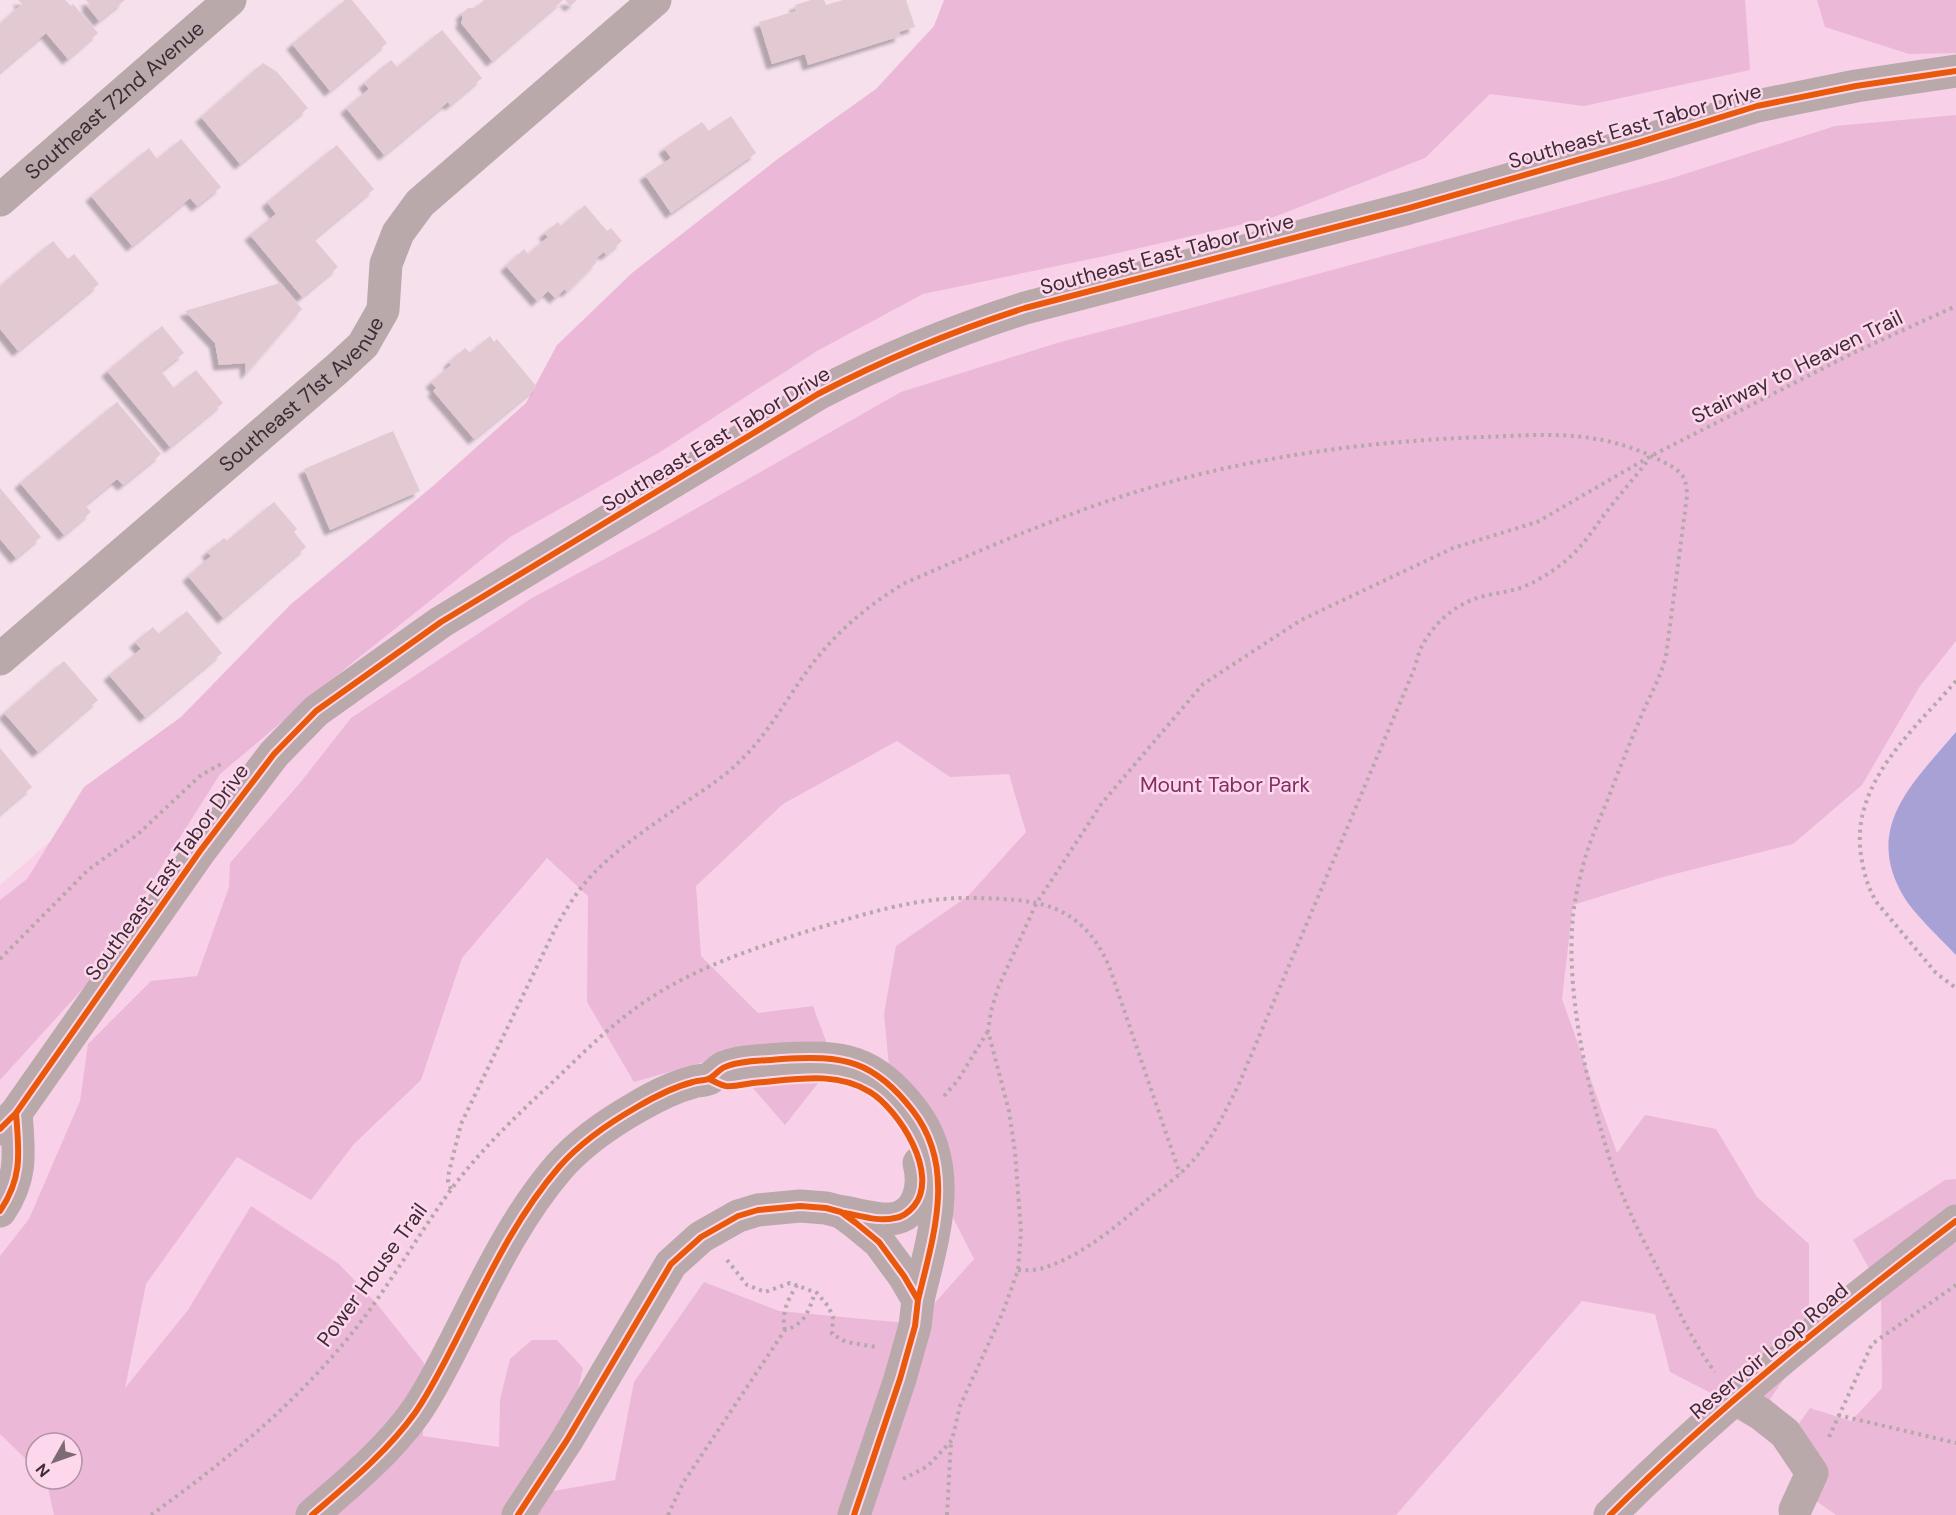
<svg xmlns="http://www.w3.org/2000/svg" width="1956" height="1515" viewBox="0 0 1956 1515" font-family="'DM Sans',sans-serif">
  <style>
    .green { fill: #f8d0e7; fill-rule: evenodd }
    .forest { fill: #ebb9d7; fill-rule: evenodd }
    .water { fill: #a7a1d6 }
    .building { fill: #e3c9d2; filter: url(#shadow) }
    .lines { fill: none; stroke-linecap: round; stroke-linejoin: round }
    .path { stroke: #b5a8ab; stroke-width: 4; stroke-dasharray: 3 4.5; stroke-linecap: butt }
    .minor { stroke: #b9a9ab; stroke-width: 33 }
    .cycleway-casing { stroke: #fdd8ed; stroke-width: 10 }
    .cycleway { stroke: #e8590c; stroke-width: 6 }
    .labels { text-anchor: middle; stroke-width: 5; stroke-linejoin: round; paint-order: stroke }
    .street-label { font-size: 21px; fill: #3d2b35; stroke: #fdd8ed }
    .park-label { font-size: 21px; fill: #822d66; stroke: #fdd8ed }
  </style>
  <defs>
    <filter id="shadow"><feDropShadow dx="-5.5" dy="5.5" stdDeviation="1.5" flood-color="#0004"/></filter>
  </defs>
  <rect width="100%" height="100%" fill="#f5e0ec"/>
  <path class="green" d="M1009,0h947v1515h-1956v-630l580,-503zM36,1443h36v36h-36z"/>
  <path class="forest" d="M944,0h801l5,70 -166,36 -94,-12 -65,64 -151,59 -169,39 -182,38 -106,57 -157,101 -150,85 -163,130 -127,107 -63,100 -50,88 -107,118v-180l27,-21 57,-92 97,-70 109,-112 143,-119 93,-83 31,-58 75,-72 147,-115 97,-69 58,-63z
    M1817,0h139v53l-47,1 -84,-27z
    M1956,115v526l-36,45 -58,99 -69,59 -130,33 -90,28 -11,94 55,154 28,-38 71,14 41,68 52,47v98l-51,75 -88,-45 -15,-58 -73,-13 -186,214h-1342l-8,-36h26v-36h-36v26l-36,-35v-178l29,-37 51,-118 8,-57 63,-63 46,-5 32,-89 1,-24 70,-80 51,-65 181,-120 121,-65 248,-141 156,-49 123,-32 489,-132 166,-53zM897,741l53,36 59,-3 17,58 -58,64 -72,50 -12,68 8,84 82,161 -58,65 -137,-13 -75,-29 -70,100 -19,98 -61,11 29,-123 -26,-28h-25l-22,19 -10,41 -1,47 -76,-11 1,-73 -47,-59 -38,-40 -88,-58 -63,104 -63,78 21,-104 91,-127 74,43 43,-56 67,-64 41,-122 85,-100 41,38 -1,106 47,80 91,-26 60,69 49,-62 -21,-57 -55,7 -57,-57 -5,-70 87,-82z
    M1956,1179v336h-120l-28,-20 -25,-49 27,-38 41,13 31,-33 -1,-99 -28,-49 92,-60z"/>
  <path class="water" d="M1956,732v223c-15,-16 -42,-41 -52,-58 -42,-70 10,-115 52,-165z"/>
  <path class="building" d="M18,0h47l6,6 2,-2 25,29 -30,26 -22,-26 -46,39v-48l22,-20z
    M86,0h39l-26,21 -12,-15 2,-2z
    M345,0h7l35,43 -57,48 -38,-47z
    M484,0h79l-71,61 -31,-38 2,-6 -2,-3 7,-6h7z
    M565,0h12l-7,6z
    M811,0h13l2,5 17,-5h63l9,27 -16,5 2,4 -93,29 -3,-11 -33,10 -13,-42 37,-11 -1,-6z
    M442,30l40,48 -32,27 -2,-3 -64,53 -38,-47 23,-19 -5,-6 27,-23 6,7z
    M263,63l14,9 31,36 -68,56 -39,-47z
    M731,116l25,37 -85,60 -26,-38 26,-17 -7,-10 38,-26 7,9z
    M181,139l40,48 -24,19 -7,-8 -58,48 -41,-50 58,-48 8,11z
    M337,145l37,44 -60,50 24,28 -36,30 -52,-62 26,-21 -9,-12z
    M585,205l22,26 4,-3 11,13 -16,14 -2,-3 -10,8 3,2 -30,30 -2,-3 -10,9 -7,-7 -11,10 -31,-35 18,-17 4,5 20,-17 -4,-4 14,-11 3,4z
    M53,241l15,18 6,-5 25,30 -81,67 -18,-22v-43z
    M280,283l22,26 -56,65 -1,-11 -26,2 -4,-22 -30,-32z
    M162,326l22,27 -23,18 13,17 22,-18 27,33 -53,44 -63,-76z
    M490,336l4,6 3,-3 40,48 -63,52 -41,-48 3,-3 -5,-6 20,-17 -2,-3 16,-14 5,5z
    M117,402l44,52 -38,31 -6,-6 -32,26 6,7 -27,23 -44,-52z
    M393,431l27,60 -90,39 -26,-61z
    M0,488l41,49 -25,21 -16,-19z
    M274,502l23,27 -3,3 12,15 -83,71 -35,-42 23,-20 -4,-4 17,-14 3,3z
    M187,611l35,42 -77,64 -36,-42 32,-26 -6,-7 18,-15 6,7z
    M64,661l34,39 -60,52 -34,-39z
    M0,748l32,39 -32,27z"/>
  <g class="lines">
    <path class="path" d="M1956,681c-44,51 -109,105 -94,180 3,16 7,30 16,43l58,69 20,15
      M0,959l88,-89 49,-35 64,-60 22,-12
      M944,1096l14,-16 30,-49
      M451,1189l-3,-7 1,-10 12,-48 95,-197c10,-18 21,-36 36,-52 24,-25 54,-46 82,-65 23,-16 49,-31 69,-52 27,-27 44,-60 67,-91 26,-35 58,-62 95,-84 83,-36 167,-73 254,-98 105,-30 215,-44 323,-48 37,-1 77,-5 114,2 20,3 41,10 60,19 20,11 31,13 31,38l-21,160c-6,23 -17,41 -26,63 -11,26 -22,53 -32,80 -9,21 -18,41 -24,63 -5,18 -9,36 -11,54 -8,81 17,185 43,262 12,34 30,67 46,99 16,32 31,66 53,95
      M727,1260l20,25 18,7 25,-9 27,10 11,13 5,11 -1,17 14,8 30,5
      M1018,1270c11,1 21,0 31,-4 39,-14 72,-44 103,-70 17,-13 35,-26 48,-44 16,-21 27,-44 39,-68l174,-412c3,-8 5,-18 9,-26 13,-25 35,-43 62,-50 12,-3 24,-4 36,-8 14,-5 27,-13 39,-22 22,-16 32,-34 48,-55 14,-18 29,-35 43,-53
      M785,1330c-4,-17 3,-31 12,-45
      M1838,1415l118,28
      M1829,1437l43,-93 84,-59
      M903,1479l25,-13 24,-26 8,-34 43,-94 15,-42 3,-38 -6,-80 -6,-41 -21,-80 3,-20 7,-23 38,-84 66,-101 101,-119 98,-64 152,-72 84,-26 114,-66 204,-104 101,-46
      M151,1515c72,-52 140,-107 197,-177 38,-46 67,-99 102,-147 30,-41 69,-78 106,-112 31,-30 62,-61 99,-84 48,-30 100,-47 153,-64 54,-16 106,-34 163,-33 64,1 109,3 138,68l71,208
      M668,1515l15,-32 102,-153c20,-6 24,-19 30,-38
      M947,1515l4,-74"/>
    <g class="minor">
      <path id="s1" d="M0,200l230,-200"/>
      <path id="s2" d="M0,659l337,-290 26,-24 20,-35 3,-46 12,-31 22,-30 235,-203"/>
      <path d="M0,1129l16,-16 184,-262 74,-97 42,-43 125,-89 377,-228c67,-35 135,-63 207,-86l384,-100 228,-65 120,-37 99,-20 100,-15"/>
      <path d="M0,1211c23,-34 19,-59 16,-98"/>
      <path d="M844,1212c16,3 32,8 47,7 28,-3 34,-33 28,-56"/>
      <path d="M1736,1399l25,15 24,19 27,40 -17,37"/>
      <path d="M312,1515c37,-32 74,-62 103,-102 16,-23 28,-48 41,-73 30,-59 59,-122 103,-173 21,-24 50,-44 78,-60 17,-10 37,-20 56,-25 5,-2 11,-1 15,-3 7,-3 11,-10 17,-12 17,-7 39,-6 57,-8 61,-4 92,1 131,52 44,57 20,126 5,189"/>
      <path d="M518,1515l49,-75 104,-176 30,-27 37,-21 20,-6 42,-4 26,2 15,4 15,11 23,19 25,34 14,24 -3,26 -15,53 -46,136"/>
      <path d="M1610,1515c106,-106 227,-203 346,-294"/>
    </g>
    <defs>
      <path id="cycleway" d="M709,1079c5,2 11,6 17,7 8,1 19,-2 27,-3 39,-3 82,-13 117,9 29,18 70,82 44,114 -5,6 -11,11 -19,12 -16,4 -34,-2 -50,-5
        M0,1129l16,-16 184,-262 74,-97 42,-43 125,-89 377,-228c67,-35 135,-63 207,-86l384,-100 228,-65 120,-37 99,-20 100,-15
        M0,1211c23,-34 19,-59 16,-98
        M312,1515c37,-32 74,-62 103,-102 16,-23 28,-48 41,-73 30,-59 59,-122 103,-173 21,-24 50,-44 78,-60 17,-10 37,-20 56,-25 5,-2 11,-1 15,-3 7,-3 11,-10 17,-12 17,-7 39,-6 57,-8 61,-4 92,1 131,52 44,57 20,126 5,189
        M518,1515l49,-75 104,-176 30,-27 37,-21 20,-6 42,-4 26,2 15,4 15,11 23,19 25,34 14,24 -3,26 -15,53 -46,136
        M1610,1515c106,-106 227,-203 346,-294"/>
    </defs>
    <use href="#cycleway" class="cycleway-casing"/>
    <use href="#cycleway" class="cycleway"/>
  </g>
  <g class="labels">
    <g class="street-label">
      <text dy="7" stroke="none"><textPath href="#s1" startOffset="152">Southeast 72nd Avenue</textPath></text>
      <text transform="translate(1635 126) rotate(-16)" y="7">Southeast East Tabor Drive</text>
      <text transform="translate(1167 254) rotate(-15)" y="7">Southeast East Tabor Drive</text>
      <text transform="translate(1797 367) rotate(-26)" y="7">Stairway to Heaven Trail</text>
      <text dy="7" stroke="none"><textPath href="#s2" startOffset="402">Southeast 71st Avenue</textPath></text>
      <text transform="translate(716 439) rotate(-31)" y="7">Southeast East Tabor Drive</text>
      <text transform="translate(167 872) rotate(-54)" y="7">Southeast East Tabor Drive</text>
      <text transform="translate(372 1275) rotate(-54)" y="7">Power House Trail</text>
      <text transform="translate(1769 1351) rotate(-40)" y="7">Reservoir Loop Road</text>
    </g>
    <g class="park-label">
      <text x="1225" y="792">Mount Tabor Park</text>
    </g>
  </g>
  <g transform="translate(54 1461) rotate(230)"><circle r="28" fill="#fdd8ed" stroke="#b093a3" stroke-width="1.5"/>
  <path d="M0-4.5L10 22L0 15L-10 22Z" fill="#7d6a75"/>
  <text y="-9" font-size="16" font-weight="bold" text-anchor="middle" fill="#3d2b35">N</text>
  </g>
</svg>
